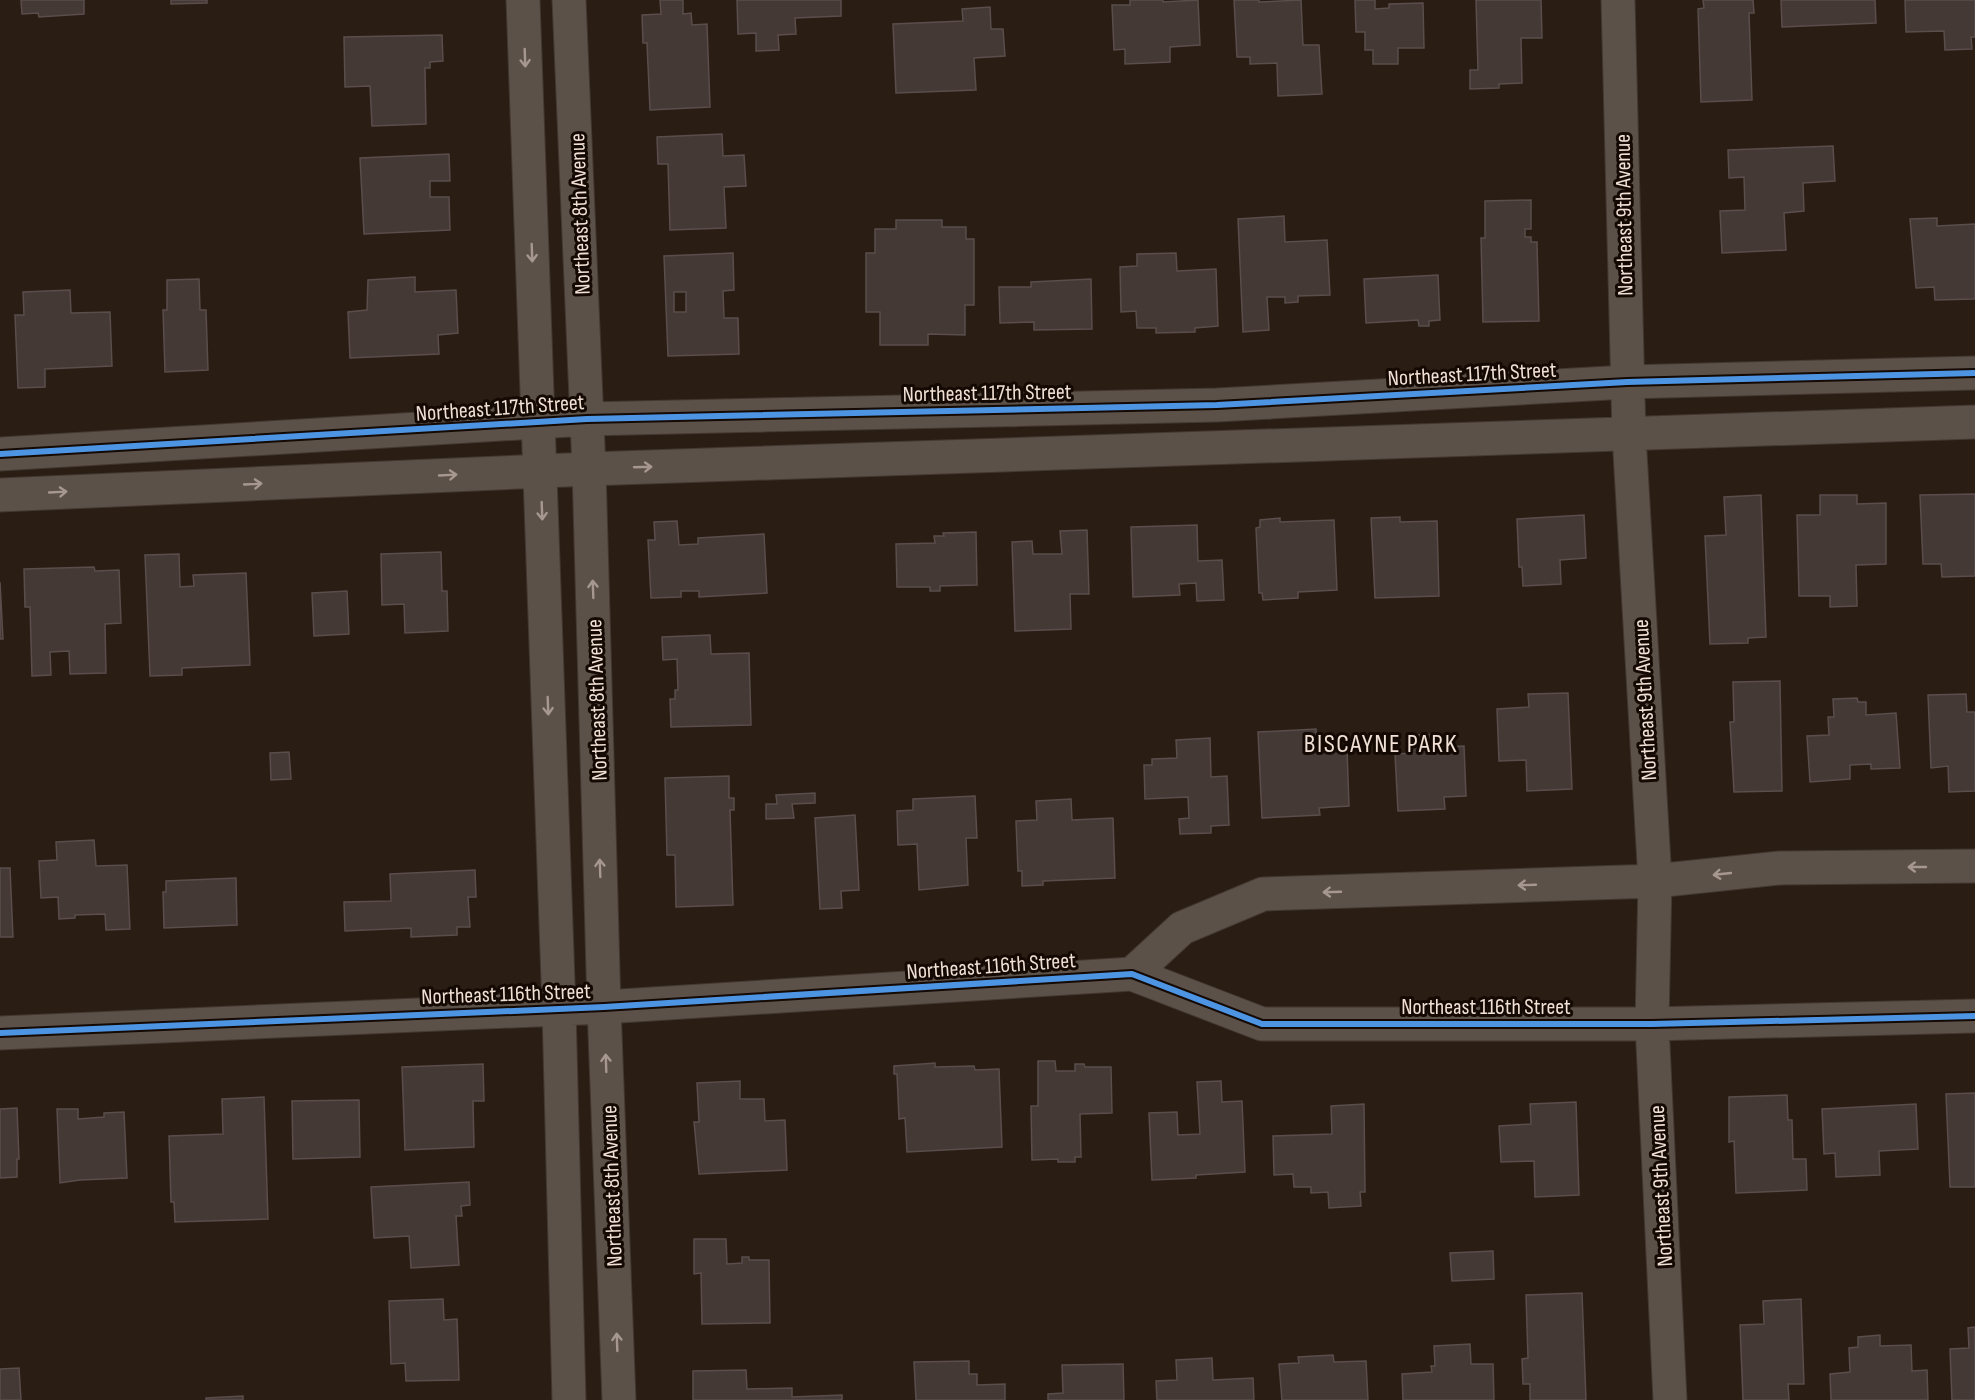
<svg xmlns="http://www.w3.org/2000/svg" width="1975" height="1400" viewBox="0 0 1975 1400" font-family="'Sofia Sans Condensed',sans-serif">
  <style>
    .building { fill: #453936; stroke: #5a4d4c; stroke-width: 1.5; fill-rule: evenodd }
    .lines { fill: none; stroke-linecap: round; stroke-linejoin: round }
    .minor-casing { stroke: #433831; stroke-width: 35 }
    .minor { stroke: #5c5149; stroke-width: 33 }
    .cycleway-casing { stroke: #140903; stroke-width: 10 }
    .cycleway { stroke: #4d94e3; stroke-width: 6 }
    .oneway { stroke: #a6988f }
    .labels { text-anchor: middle; stroke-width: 6; stroke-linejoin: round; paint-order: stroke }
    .street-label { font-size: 22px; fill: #f0e0d5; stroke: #140903 }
    .quarter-label { font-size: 26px; letter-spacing: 1.5px; fill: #f0e0d5; stroke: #140903 }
  </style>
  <rect width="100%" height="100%" fill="#2a1d13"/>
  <path class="building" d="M21,0h63v14l-45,3 -1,-4 -16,1z
    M171,0h36v3l-36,1z
    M660,0h23v14l8,-1 1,12 15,-1 3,83 -60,3 -3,-67h-4l-1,-28 19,-1z
    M737,0h104v16l-46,2 1,16 -18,1 1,15 -23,1v-18l-18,1z
    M1130,0h33v2l35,-2 2,45 -30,2v15l-45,2v-15l-11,1 -2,-45h18z
    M1234,0h25v2l42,-2 2,45h16l3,49 -44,2 -1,-33 -27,1v-7h-13z
    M1355,0h20v9l14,-1v-4l34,-1 1,45h-26v16h-25v-14h-8v-18h-9z
    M1476,0h65l1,38h-21l1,45 -23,1v4l-29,1v-19h8z
    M1703,0h50l1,13h-5l3,87 -51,2 -3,-93 6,-1z
    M1781,0h94l1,23 -94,4z
    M1905,0h70v37h-4l1,12 -27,1 -1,-19 -38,1z
    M990,7l1,22h12l2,27 -31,2 2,32 -80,3 -3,-69 70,-3 -1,-12z
    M442,35l1,26 -13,1v6h-5l1,56 -54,2 -2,-40 -25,1 -1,-50z
    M722,134l1,22 21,-1 2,31 -22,1 2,41 -56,2 -2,-66h-10l-1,-27z
    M1833,146l2,35 -32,2 1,28 -20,2 2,37 -64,3 -2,-42 25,-1 -1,-33 -15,1 -1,-28z
    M449,154l1,27h-20v16h19l1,33 -86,4 -4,-76z
    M1531,200v29h-6v8h6v5h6l2,79 -56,1 -2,-84h4v-37z
    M1284,216l1,26 42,-2 3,55 -32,1v6l-13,1v-6h-18l2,33 -26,2 -5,-113z
    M1937,218v8l38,-2v75l-40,1 -1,-13 -18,1 -6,-69z
    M896,220h46v7h24v12h8v66h-9v30l-37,-1v11h-48v-33h-14v-59h9v-24h21z
    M733,253l1,37 -11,1 1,27h14l1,36 -71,2 -4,-100zM674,292h12v20h-12z
    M1176,253l1,18 39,-2 2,57 -23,2v4l-39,1v-5h-19l-1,-17 -15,1 -1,-45 17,-1v-12z
    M1438,275l2,45 -11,1v5h-10l-1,-6 -52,3 -2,-44z
    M415,277v15l41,-2 2,43 -20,2 1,19 -89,4 -2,-46 19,-2 1,-30z
    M199,279l1,31h6l2,60 -43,2 -2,-62h4v-30z
    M1091,279l1,50 -58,1v-8l-34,1 -1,-36h32v-5z
    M70,290l1,23 39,-1 2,54 -67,3v18l-27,1 -3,-73h9l-1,-23z
    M1975,494v82l-33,1 -1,-13h-18l-3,-69z
    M1761,495l5,142 -18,1v5l-38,1 -5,-108 21,-1 -2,-38z
    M1820,495h37v9l29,-1v61l-30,1 1,41 -27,1v-11h-31l-2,-81h23z
    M1584,515l2,43 -26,2 1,24 -38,2 -1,-19h-3l-2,-48z
    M1400,517v5l37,-1 2,75 -64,2 -4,-80z
    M1280,518v4l54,-2 3,70 -39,2v6l-35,2 -1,-7h-3l-3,-65 4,-1v-7z
    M677,521l2,24 19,-1v-6l66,-4 3,59 -68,4v-6h-18v6l-30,1 -3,-58h7l-1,-18z
    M1197,525l1,36 24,-1 2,40 -27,1 -1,-18 -17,1 1,11 -47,2 -2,-70z
    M1087,530l2,64h-19l1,35 -56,2 -3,-89 20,-1 1,13h29l-2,-23z
    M976,532l1,53 -37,1v5h-10v-4h-33l-1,-43 39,-1 -1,-7h10l-1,-3z
    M441,552l1,39h5l1,40 -43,2 -1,-29 -22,1 -1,-51z
    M179,554l1,33 14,-1 -1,-11 53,-2 4,92 -68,3v7l-32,1 -5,-121z
    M94,567l1,4 24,-1 2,53 -16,1 1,49 -36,1 -1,-23 -19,1 1,23 -19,1 -2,-69h-5l-1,-38z
    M0,582l3,57h-3z
    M347,591l2,43 -35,2 -2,-43z
    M710,635l1,19 38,-1 2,72 -80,2 -1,-28h5v-9h3l-1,-31 -14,1 -1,-23z
    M1780,681l2,110 -48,1 -4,-70h4l-1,-40z
    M1568,693l4,96 -45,2 -1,-31 -27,1 -2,-52 32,-2 -1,-13z
    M1966,694l1,18h8v79l-26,1 -1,-26 -17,2 -3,-73z
    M1857,698l1,4h8v13l30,-2 4,55 -29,1v-5l-21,1v14l-40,3 -3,-46 22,-1 -1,-18h6l-1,-18z
    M1316,729l1,21 30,-1 2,57 -30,2 1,7 -58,3 -4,-86z
    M1439,734l1,13 24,-1 2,50 -22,1 1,12 -47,2 -3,-57 18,-1 1,-18z
    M1210,738l1,39 16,-1 2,49 -18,1v7l-31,1 -1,-15 10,-1 -1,-21 -43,2 -1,-34h8v-6l25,-1 -1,-18z
    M289,752l2,27 -20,1 -1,-27z
    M729,776v22h5v12h-4l3,95 -57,2 -1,-52h-8l-2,-77z
    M815,793v10l-23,1 2,14 -28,1v-15h11l-1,-9z
    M975,796l2,42h-11l2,47 -49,5 -2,-46 -19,1 -1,-34 16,-1v-11z
    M1071,799l1,21 41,-2 2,60 -72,3v4l-21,1v-15h-4l-2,-50 21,-1 -1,-19z
    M855,815l4,75 -18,1 1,17 -22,1 -5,-91z
    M94,840l2,26 31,-1 3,64 -24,1 -1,-16 -30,1v3l-16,1 -1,-22 -17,1 -2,-37 18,-1 -1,-18z
    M0,868h10l3,69h-13z
    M475,870l1,27h-8l2,30h-13v8l-46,2v-9l-66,3 -1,-29 47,-1 -1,-27z
    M236,878l1,47 -73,3 -1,-36h3v-11z
    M1038,1061h17l1,10h19v-7h9l1,3h26l1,46 -32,1 1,43h-6v5h-17v-3l-26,1 -1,-54h7z
    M935,1063v4l39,-1 1,4 24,-1 3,78 -95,5 -2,-34 -6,1 -2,-45h-3v-8z
    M483,1064l1,37h-11l1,46 -69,3 -3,-83z
    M740,1081v18h24l1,22 20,-1 2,50 -88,4 -5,-52h5l-2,-39z
    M1221,1081l1,21 20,-1 3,71 -49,3v3l-44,2 -3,-67 28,-1 1,23 22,-1 -3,-52z
    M1975,1093v94h-25l-4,-93z
    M1787,1095l1,25h4l1,39h13l1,31 -71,3 -2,-52 -5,1v-45z
    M264,1097l4,122 -93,3 -1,-20h-3l-2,-66 54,-2 -1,-35z
    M359,1100l1,57 -67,2 -1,-58z
    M1576,1102l3,93 -44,2 -1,-36 -33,1 -2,-36 32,-2 -1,-20z
    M1364,1104l1,88h-5l1,14 -32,2 -1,-16 -17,1v-6h-17l-1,-13 -19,1 -1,-39 59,-2 -1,-28z
    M1916,1104l2,45 -39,2 1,24 -44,2 -1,-24 -11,1 -2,-45z
    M17,1108l2,51h-2v18l-17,1v-69z
    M57,1109h21v10l26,-2v-4l20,-1 3,66 -47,2 -20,3z
    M469,1182l1,23 -9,1 1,10h-6l3,49 -48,3 -2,-32 -35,2 -3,-51z
    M694,1239h32l1,25 15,-1v-6h7v3h20l1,63 -68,1 -1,-51 -7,1z
    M1493,1251l1,28 -42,2 -2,-28z
    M1582,1293l4,107h-56v-16h-7l-1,-25 6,-1 -2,-63z
    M443,1299l1,21 13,-1 2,61 -53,1 -1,-18 -14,1 -2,-63z
    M1801,1299l3,85h-16l1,16h-46l-3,-75 24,-1 -1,-23z
    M1975,1327v73h-23l-2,-51 19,-1 -1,-20z
    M1880,1335v11l31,-1 1,26 15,-1 1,30h-97l-1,-26 20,-2 -1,-24 9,-1v-10z
    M1470,1344l1,20h22l1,36h-91l-1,-26 30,-2 -1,-6h4l-1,-20z
    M1333,1355l1,7 32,-1 2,39h-86l-3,-36 20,-1 -1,-6z
    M1212,1358l1,22 40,-2 1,22h-97l-1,-19 21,-1 -1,-20z
    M969,1361v13h8v11l28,-1v16h-89l-2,-38z
    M1123,1364l1,36h-76v-6l15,-1 -1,-28z
    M19,1368l2,32h-21v-31z
    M746,1370l1,19 45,-1v9l50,-2v5h-149v-29z
    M243,1396v4h-37v-2z"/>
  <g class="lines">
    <defs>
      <path id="minor" d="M523,0l36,1009 10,391
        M569,0l20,469 15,538 15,393
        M1618,0l11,435 26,446 -3,143 18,376
        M0,454l587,-35 630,-14 410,-23 348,-9
        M0,495l589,-26 1386,-47
        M1132,974l50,-46 81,-34 392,-13 125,-13 195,-2
        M0,1033l604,-26 528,-33 130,50h390l323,-8"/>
    </defs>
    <use href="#minor" class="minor-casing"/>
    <use href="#minor" class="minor"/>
    <defs>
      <path id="cycleway" d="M0,454l587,-35 630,-14 410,-23 348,-9
        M0,1033l604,-26 528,-33 130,50h390l323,-8"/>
    </defs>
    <use href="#cycleway" class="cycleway-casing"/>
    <use href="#cycleway" class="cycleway"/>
  </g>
  <defs><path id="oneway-shaft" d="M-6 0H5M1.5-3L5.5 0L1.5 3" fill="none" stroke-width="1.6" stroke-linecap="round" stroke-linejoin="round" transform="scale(1.5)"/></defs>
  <g class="oneway">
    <use href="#oneway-shaft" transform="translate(525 58) rotate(88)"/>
    <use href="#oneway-shaft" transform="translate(532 253) rotate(88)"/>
    <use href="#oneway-shaft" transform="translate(643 467) rotate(-2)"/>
    <use href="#oneway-shaft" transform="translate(448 475) rotate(-3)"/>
    <use href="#oneway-shaft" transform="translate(253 484) rotate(-3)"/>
    <use href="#oneway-shaft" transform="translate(58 492) rotate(-3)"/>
    <use href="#oneway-shaft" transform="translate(542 511) rotate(88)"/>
    <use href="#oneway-shaft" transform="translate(593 589) rotate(-92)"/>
    <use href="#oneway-shaft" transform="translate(548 706) rotate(88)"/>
    <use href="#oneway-shaft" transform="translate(1917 867) rotate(180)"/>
    <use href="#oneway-shaft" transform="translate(600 868) rotate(-92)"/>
    <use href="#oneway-shaft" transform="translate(1722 874) rotate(174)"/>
    <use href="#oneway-shaft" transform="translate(1527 885) rotate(178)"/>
    <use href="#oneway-shaft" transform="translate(1332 892) rotate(178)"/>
    <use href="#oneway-shaft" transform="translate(606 1063) rotate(-92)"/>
    <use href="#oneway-shaft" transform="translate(617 1342) rotate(-92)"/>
  </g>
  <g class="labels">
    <g class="street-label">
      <text transform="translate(579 214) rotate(-92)" y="8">Northeast 8th Avenue</text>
      <text transform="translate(1623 215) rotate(-91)" y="8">Northeast 9th Avenue</text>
      <text transform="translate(1472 373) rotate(-3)" y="8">Northeast 117th Street</text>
      <text transform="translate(987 392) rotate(-1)" y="8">Northeast 117th Street</text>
      <text transform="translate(500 407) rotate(-4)" y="8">Northeast 117th Street</text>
      <text transform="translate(596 700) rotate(-92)" y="8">Northeast 8th Avenue</text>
      <text transform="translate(1644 700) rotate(-93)" y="8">Northeast 9th Avenue</text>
      <text transform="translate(991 965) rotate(-4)" y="8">Northeast 116th Street</text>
      <text transform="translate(506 993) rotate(-2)" y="8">Northeast 116th Street</text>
      <text x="1486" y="1014">Northeast 116th Street</text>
      <text transform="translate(611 1186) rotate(-92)" y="8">Northeast 8th Avenue</text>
      <text transform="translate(1660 1186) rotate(-93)" y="8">Northeast 9th Avenue</text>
    </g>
    <g class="quarter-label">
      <text x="1381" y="752">BISCAYNE PARK</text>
    </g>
  </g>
</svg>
